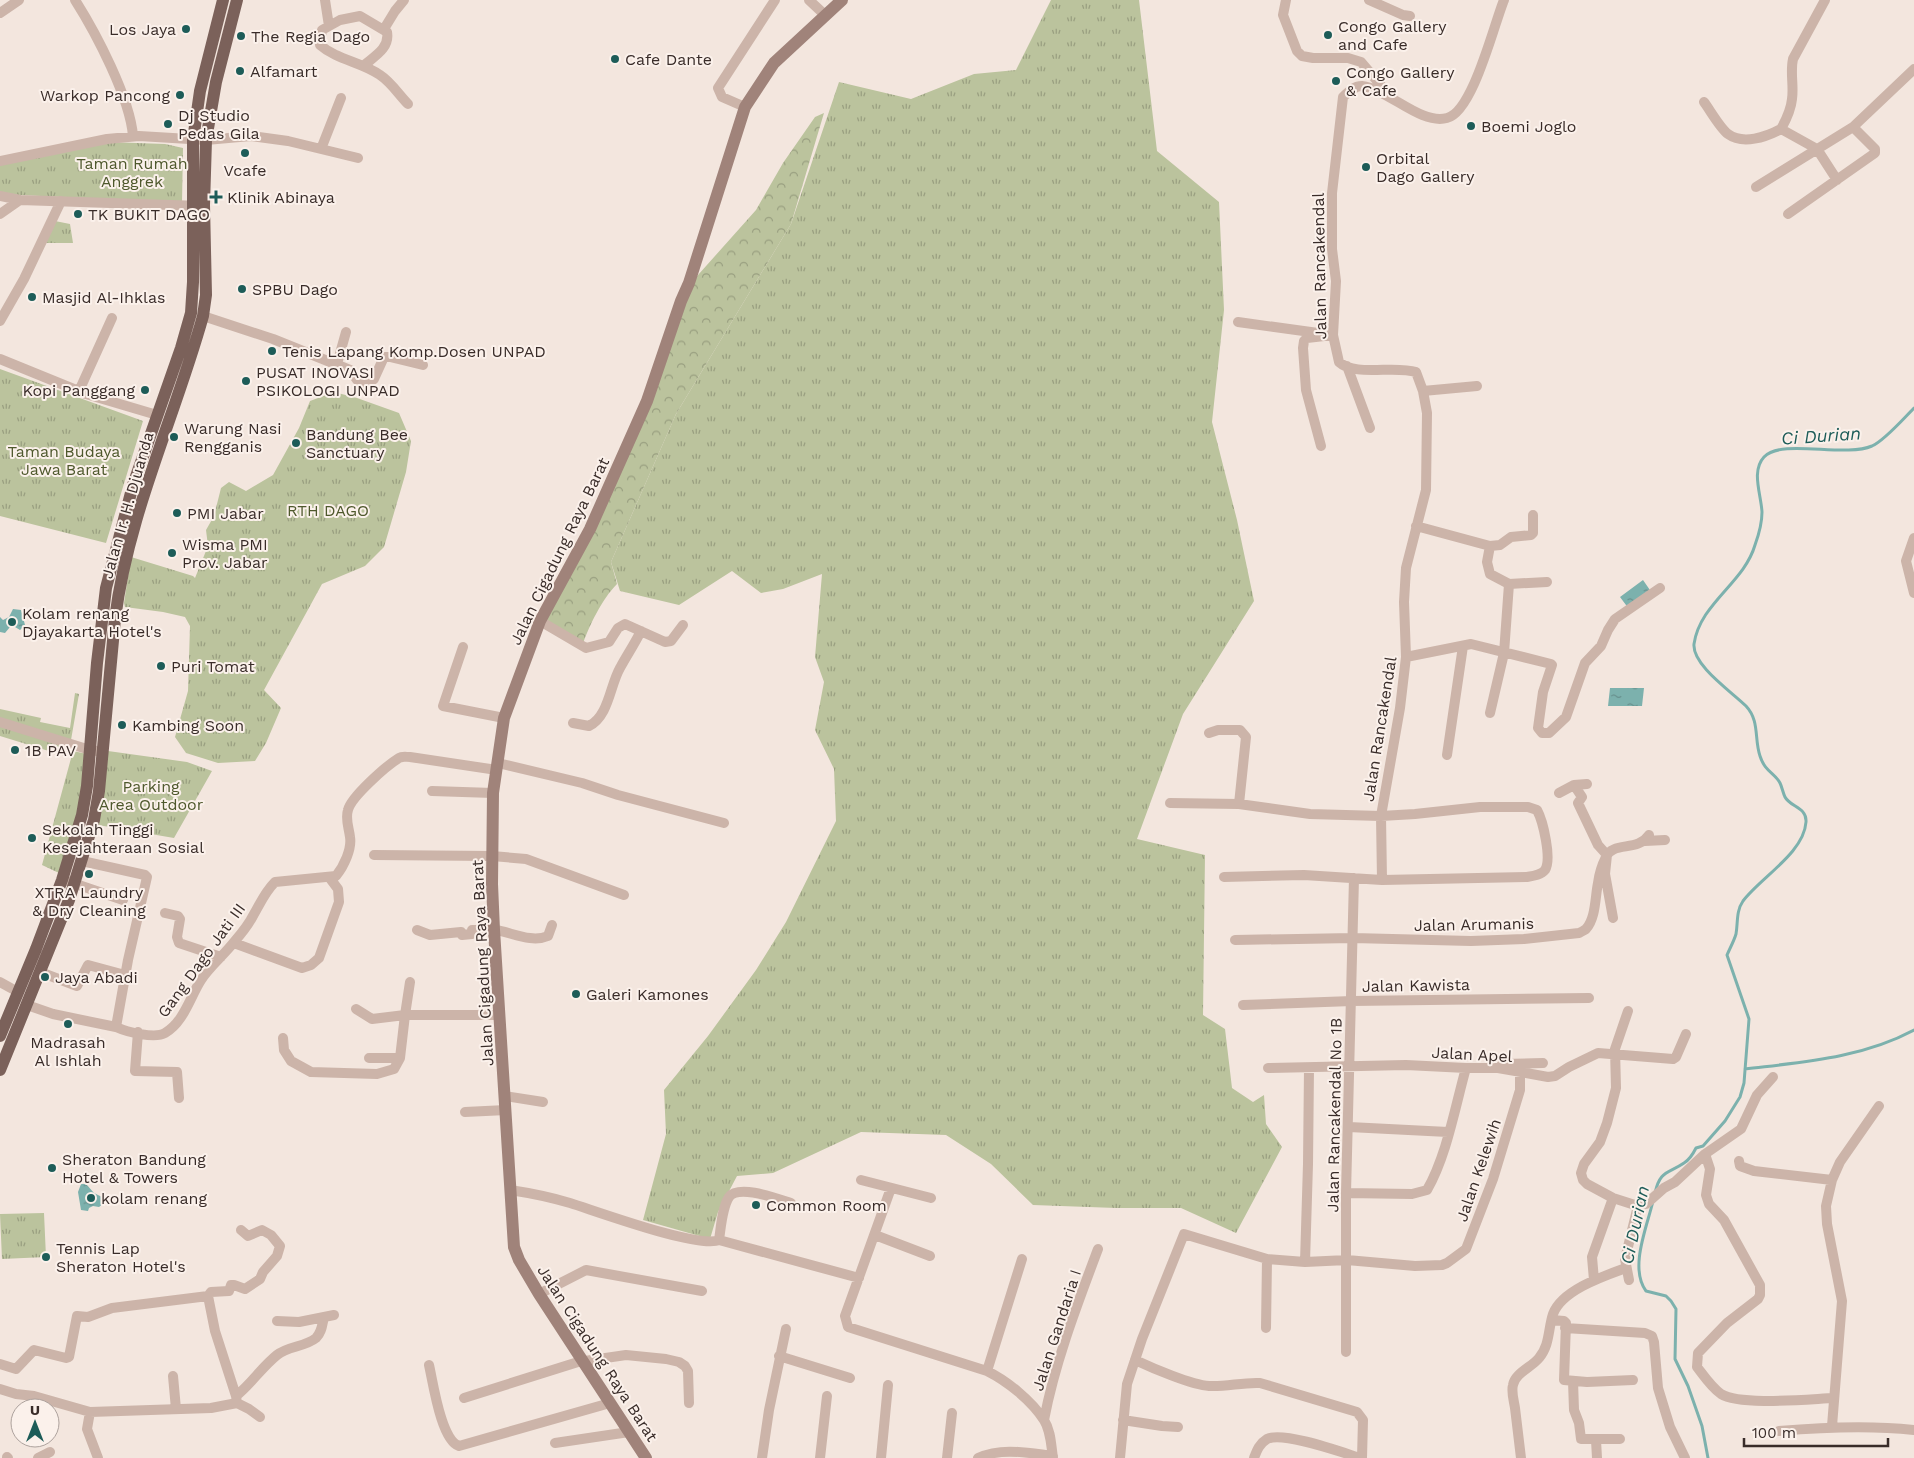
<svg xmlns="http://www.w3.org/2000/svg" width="1914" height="1458" viewBox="0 0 1914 1458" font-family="'Work Sans',sans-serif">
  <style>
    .grass { fill: url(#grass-tufts) }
    .forest { fill: url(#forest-crowns) }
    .water { fill: url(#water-ripples) }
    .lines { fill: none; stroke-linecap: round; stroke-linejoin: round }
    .stream { stroke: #7cb1ad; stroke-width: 3 }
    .street { stroke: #ccb4a9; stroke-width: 10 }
    .secondary { stroke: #a0837a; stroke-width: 12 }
    .primary { stroke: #7b615a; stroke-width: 12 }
    .poi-dot { fill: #1d5c58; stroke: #fbf1eb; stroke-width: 2 }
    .labels { text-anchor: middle; stroke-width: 4; stroke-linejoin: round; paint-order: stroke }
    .poi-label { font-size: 16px; fill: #392c29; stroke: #fbf1eb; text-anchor: start }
    .park-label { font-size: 16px; fill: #4e582c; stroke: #fbf1eb }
    .street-label { font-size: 16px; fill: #392c29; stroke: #fbf1eb }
    .water-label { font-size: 18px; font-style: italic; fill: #1d5c58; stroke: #fbf1eb }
  </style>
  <defs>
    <pattern id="grass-tufts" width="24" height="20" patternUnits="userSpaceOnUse" patternTransform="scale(1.25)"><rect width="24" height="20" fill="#bbc39d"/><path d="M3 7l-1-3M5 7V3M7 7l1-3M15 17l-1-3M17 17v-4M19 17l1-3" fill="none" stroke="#999f80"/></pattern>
    <pattern id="forest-crowns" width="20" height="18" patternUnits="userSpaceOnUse" patternTransform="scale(1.25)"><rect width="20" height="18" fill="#bbc39d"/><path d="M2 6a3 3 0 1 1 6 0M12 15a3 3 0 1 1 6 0" fill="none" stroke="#999f80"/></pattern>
    <pattern id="water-ripples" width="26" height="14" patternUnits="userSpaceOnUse" patternTransform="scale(1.25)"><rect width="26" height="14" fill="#7cb1ad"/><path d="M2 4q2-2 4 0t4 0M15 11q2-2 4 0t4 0" fill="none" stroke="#67908d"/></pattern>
  </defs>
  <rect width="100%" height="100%" fill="#f3e6de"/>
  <path class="grass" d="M1051,0h88l18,151 62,51 5,108 -12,112 25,98 17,81 -71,113 -46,125 68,16 -2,160 22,14 7,59 21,14 11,-7 2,29 16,23 -46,86 -55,-25h-65l-83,-3 -42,-41 -45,-29 -85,-3 -88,41 -36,3 -19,36 -8,27 -67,-19 23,-86 -2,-44 44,-54 48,-66 30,-48 50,-101 -2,-52 -19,-39 9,-48 -9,-25 7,-83 -39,15 -22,4 -29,-22 -53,34 -59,-14 -9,-29 65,-148 115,-190 48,-142 72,17 63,-25 42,-4z
    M108,142l57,2 18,4 -1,55 -182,-9v-30z
    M55,221l15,3 3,19h-28z
    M0,369l143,52 -37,122 -106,-27z
    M334,392l23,6 42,15 12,28 -5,31 -22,75 -19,19 -43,18 -58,106 17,18 -15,35 -11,18 -37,2 -32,-10 -11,-16 13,-46 2,-65 -5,-9 -22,-5 -38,-5 -1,-4 7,-46 62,19 2,2 13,-32 -2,-16 8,-14 7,-28 8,-6 17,9 27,-16 26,-47 11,-27z
    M75,693l4,1 -8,46 -71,-21v-10l41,9 -1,4 30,6z
    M0,726l70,21 -5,9 -65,-20z
    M73,751l14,3 -7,54 -21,65 -17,-8z
    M108,751l79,11 25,9 -38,67 -76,-13z
    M44,1213l2,44 -44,2 -2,-45z"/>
  <path class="forest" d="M824,113l-33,111 -115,190 -65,148 6,22c-15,15 -28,42 -35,62l-42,-25 49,-94 101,-243 66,-74 27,-47 32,-46z"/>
  <path class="water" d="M1643,580l9,13 -23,16 -9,-12z
    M13,609l8,1 4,15 -5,5 -5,-3h-5l-5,6 -5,-1v-15l3,3 6,-3z
    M1610,688h34l-2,18h-34z
    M81,1184h5l8,9 8,4 1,7 -4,3 -6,-1 -4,2 -1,3 -7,-1 -3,-18z"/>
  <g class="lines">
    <path class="stream" d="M1745,1069c58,-7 117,-11 169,-39
      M1655,1193c5,-23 13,-19 29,-30 5,-3 9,-9 12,-15l7,-2 22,-25 15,-24 4,-14 5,-64 -22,-64c3,-7 7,-14 9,-21 2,-11 0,-23 7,-33 17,-23 61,-48 63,-79 1,-15 -16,-15 -21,-25 -2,-4 -3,-10 -5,-14 -5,-10 -15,-11 -20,-27 -6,-17 0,-35 -14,-50 -14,-14 -54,-41 -52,-62 6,-41 50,-61 61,-99 4,-11 7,-22 7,-33 -1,-18 -11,-41 2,-55 18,-19 80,1 108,-11 13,-6 31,-27 42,-38
      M1653,1201c-6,26 -24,67 -7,90l20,5 5,5 5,8 -1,50 13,27 14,40 6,32"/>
    <path class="street" d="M75,0c21,33 55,98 58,136
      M325,0l4,26
      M809,0l16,15
      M1286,0l-3,15 14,36 5,5 11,2h35l13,4 29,34
      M1369,0l34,15 7,1
      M0,13l19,-13
      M384,29l11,-18 9,-11
      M363,66c12,-10 27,-18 24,-34l-27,-16 -20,4 -18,10 -2,15c17,15 42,17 60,30 11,7 19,20 28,29
      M1704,102c6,8 16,26 24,32 15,11 38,3 53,-5 5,-9 10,-19 11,-30 2,-13 -2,-27 1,-40l32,-59
      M745,107l-23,-10 -4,-9 57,-88
      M1781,129l36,20 20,31
      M321,149l37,9
      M0,161l107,-22 32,-3 67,4 45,-4 37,5 33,8 20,-51
      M1756,187l97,-60 61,-58
      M0,196l20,4 181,6
      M0,214l20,-14
      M1788,214l87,-61v-4l-22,-22
      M203,316l70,23 77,31 7,10 8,5 9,-6 10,-22h6l33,8
      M0,321l24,-42 37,-78
      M1238,322l80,11
      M0,359l86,35 71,21
      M337,364l9,-32
      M1347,366l23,62
      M79,391l33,-73
      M1423,391l54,-5
      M1321,446l-15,-56 -3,-42 1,-7 3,-3 26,-3
      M1416,526l74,20 -3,16 3,12 19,10 -5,69 -14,60
      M1914,538l-8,23 8,32
      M1490,546l10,-1 11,-8 20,-2 2,-2v-18
      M1509,584l38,-2
      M540,621l46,27 23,-6 9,-14 7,-4 40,18 6,-1 12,-16
      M463,647l-20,59 61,12
      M1406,657l65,-13 80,20 1,1 -9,27 -5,36 4,5h7l17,-16 19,-54 16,-17 7,-16 7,-11 45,-31
      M0,722l90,28 7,1
      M573,723l16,3c20,-10 21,-41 31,-58 7,-13 14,-23 21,-37
      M1209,733l9,-3h22l6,7 -7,67
      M1447,755l16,-109
      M498,763l84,20 36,12 106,28
      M1587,784l-13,1 8,12 -4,6 20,42 9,10 -2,19 8,44
      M432,791l61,2
      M1559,793l15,-8
      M1170,803l69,1 71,10 71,2 34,-2 65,-7h48l9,3c6,11 15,49 8,60 -4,5 -12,6 -18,7l-145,3 -78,-5 -80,2
      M1645,841l20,-1
      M374,855l118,1 34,3 98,36
      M82,861l63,14 2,2 -19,83 -12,67c11,5 39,12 49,6 19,-11 25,-36 36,-53 9,-14 23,-25 33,-38 8,-9 15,-18 20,-28 7,-12 11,-22 21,-32l61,-6c8,-10 16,-27 14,-39 -1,-9 -5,-18 -2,-27 3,-13 38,-44 51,-52 3,-2 7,-1 11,-1l87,13
      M1382,880l-1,-64 19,-108 6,-51 -2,-55 2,-34 20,-78 1,-77 -4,-22 -7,-19c-22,-7 -61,5 -77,-10l-6,-27 3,-54 -4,-32v-56l11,-96c5,-5 11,-11 19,-11 26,3 58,39 85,32 26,-6 47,-94 57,-118
      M67,881l56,19
      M165,913l13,3 2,3 -3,18 2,6 42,14
      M417,930l13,5 31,-3 1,3 10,-1v-4c8,0 17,-1 24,0 17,3 36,13 52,6l4,-11
      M1235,940l118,-2 118,3 53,-2 55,-6c2,-1 6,-3 7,-4 10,-11 9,-32 12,-46 1,-8 4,-18 8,-26 7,-16 32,-5 43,-22
      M234,943l68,25 9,-3 8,-7 20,-56 -1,-13 -9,-12
      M40,972l37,14 11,-21 37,10
      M0,982l18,10
      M410,982l-5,33h95
      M27,1005l26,9 63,13
      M1243,1005l109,-4 237,-3
      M1628,1011l-13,38 1,39 -9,35 -7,19 -16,22 -3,9 2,7 4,4 26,14 25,8 8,-2 18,-16 11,-6 30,-28 36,-25 16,-34 16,-18
      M138,1032l-3,39 42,1 2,26
      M283,1038l1,12 7,11 20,11 66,2 17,-5 6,-11 5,-43 -33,4 -16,-10
      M369,1058h31
      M1502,1064l41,-1
      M1268,1068l138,-3 60,3h32l50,9 7,-1 14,-9 29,-14 75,6 3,-2 10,-23
      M505,1096l38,6
      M465,1112l41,-2
      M1349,1127l99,5
      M1705,1154l5,15 -4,26 3,9 15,16 36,65v10l-2,4 -31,24 -29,30 -1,14c7,9 14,20 24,27 19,12 88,5 113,4
      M1739,1161l1,5 14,5 78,9
      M861,1180l70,18
      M891,1188l-46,128 3,11 139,44c20,10 44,29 57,49 7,11 7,25 9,38
      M510,1190c20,3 40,7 60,13 26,8 129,46 149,37
      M1346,1193l66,1 15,-4c20,-35 28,-83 39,-122
      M875,1235l55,21
      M719,1240l140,38
      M719,1240c2,-13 3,-32 10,-43 10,-13 49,2 62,6
      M1305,1262l3,-98 1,-96
      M1594,1280l-2,-23 21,-59
      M1629,1280l-4,-21 13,-53
      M539,1294l47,-24 116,21
      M1552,1320l12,1 2,2 -2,57 23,2 46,-2
      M277,1321l22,1 35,-7
      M1266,1328l1,-69
      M1565,1328l80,5 7,3 2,6 4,46 12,39 15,31
      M1346,1352v-159l8,-315
      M779,1356l71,22
      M1135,1360c17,8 57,25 74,26 17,1 34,-4 51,-3l97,29 6,8 -1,38
      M0,1364l16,5 18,-19 32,8 3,-1 8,-41 11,1 24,-9 96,-12
      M429,1365c4,17 12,75 30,81l151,-43
      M987,1371l35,-112
      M173,1376l3,33
      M1573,1381l1,29 5,13 2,16h39
      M0,1389l16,5 18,2 56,16 121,-4 26,-5
      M236,1396c15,-12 26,-29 41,-41 11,-9 28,-8 39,-17 6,-6 6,-13 8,-21
      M464,1398l114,-36 48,-7 40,4 13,3 6,4 3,5 1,32
      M237,1403l-1,-7 -21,-65 -7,-35 3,-4 18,-1 2,-6h3l11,4 15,-10 3,-7 14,-16 3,-10 -9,-11 -9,-5 -14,6 -7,-6
      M237,1403l12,6 11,8
      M90,1412l-3,17 11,29
      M1044,1420c11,-58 33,-115 54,-171
      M1123,1420l39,6 16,1
      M1832,1426l10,-125 -15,-77 -1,-18 6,-26 8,-18 39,-56
      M1779,1431c46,-4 90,-6 135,-1
      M1596,1440l1,18
      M555,1443l74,-11
      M7,1457l1,1
      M38,1458l12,-6
      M762,1458l7,-48 17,-81
      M820,1458l7,-62
      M881,1458l7,-73
      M947,1458l5,-45
      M978,1458c24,-11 50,-5 75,-2
      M1120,1458l7,-74 15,-45 42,-105 83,25 38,3 42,-2 68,6 27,-1 5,-2 19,-14 27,-70 27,-89v-18
      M1254,1458c3,-8 5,-14 13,-19 16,-8 74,13 93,19
      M1521,1458c-2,-17 -4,-33 -6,-50 -1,-7 -4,-16 -2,-23 2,-12 19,-18 26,-27 11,-13 9,-29 14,-44 9,-24 51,-38 73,-46"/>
    <path class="secondary" d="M646,1458l-107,-164 -20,-34 -5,-13 -20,-317 -2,-46 1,-91 11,-75 36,-97 50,-92 57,-128 34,-100 8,-18 56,-176 29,-44 68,-63"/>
    <path class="primary" d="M0,1036l36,-87 26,-69 20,-65 5,-29 10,-123 9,-75 27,-103 48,-137 10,-35 2,-31v-142l7,-49 23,-91
      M0,1070l69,-170 25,-80 5,-29 16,-172c13,-105 60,-202 88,-303l3,-21 -2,-90 2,-65 10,-58 21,-82"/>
  </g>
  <g class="poi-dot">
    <circle cx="186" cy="29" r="5"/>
    <circle cx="1328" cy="35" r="5"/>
    <circle cx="241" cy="36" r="5"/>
    <circle cx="615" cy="59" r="5"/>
    <circle cx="240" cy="71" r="5"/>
    <circle cx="1336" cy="81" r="5"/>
    <circle cx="180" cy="95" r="5"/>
    <circle cx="168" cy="124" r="5"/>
    <circle cx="1471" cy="126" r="5"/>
    <circle cx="245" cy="153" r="5"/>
    <circle cx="1366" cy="167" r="5"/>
    <path d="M213.5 189.5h5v5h5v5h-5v5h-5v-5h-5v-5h5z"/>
    <circle cx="78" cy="214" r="5"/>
    <circle cx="242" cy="289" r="5"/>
    <circle cx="32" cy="297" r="5"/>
    <circle cx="272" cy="351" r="5"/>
    <circle cx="246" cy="381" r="5"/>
    <circle cx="145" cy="390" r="5"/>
    <circle cx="174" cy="437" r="5"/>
    <circle cx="296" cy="443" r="5"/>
    <circle cx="177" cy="513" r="5"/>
    <circle cx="172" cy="553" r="5"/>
    <circle cx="12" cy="622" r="5"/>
    <circle cx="161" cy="666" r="5"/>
    <circle cx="122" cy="725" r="5"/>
    <circle cx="15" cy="750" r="5"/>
    <circle cx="32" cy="838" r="5"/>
    <circle cx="89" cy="874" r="5"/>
    <circle cx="45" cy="977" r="5"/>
    <circle cx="576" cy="994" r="5"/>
    <circle cx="68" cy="1024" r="5"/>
    <circle cx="52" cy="1168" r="5"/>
    <circle cx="91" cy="1198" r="5"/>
    <circle cx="756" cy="1205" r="5"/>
    <circle cx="46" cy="1257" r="5"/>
  </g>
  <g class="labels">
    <g class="poi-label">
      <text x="1338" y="32">Congo Gallery<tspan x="1338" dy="18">and Cafe</tspan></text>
      <text x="176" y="35" text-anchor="end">Los Jaya</text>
      <text x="251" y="42">The Regia Dago</text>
      <text x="625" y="65">Cafe Dante</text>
      <text x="250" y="77">Alfamart</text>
      <text x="1346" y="78">Congo Gallery<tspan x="1346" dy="18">&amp; Cafe</tspan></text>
      <text x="170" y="101" text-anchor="end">Warkop Pancong</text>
      <text x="178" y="121">Dj Studio<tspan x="178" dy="18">Pedas Gila</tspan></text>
      <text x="1481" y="132">Boemi Joglo</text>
      <text x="1376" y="164">Orbital<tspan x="1376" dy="18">Dago Gallery</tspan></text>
      <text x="245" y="176" text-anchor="middle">Vcafe</text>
      <text x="227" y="203">Klinik Abinaya</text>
      <text x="88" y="220">TK BUKIT DAGO</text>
      <text x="252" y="295">SPBU Dago</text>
      <text x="42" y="303">Masjid Al-Ihklas</text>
      <text x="282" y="357">Tenis Lapang Komp.Dosen UNPAD</text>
      <text x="256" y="378">PUSAT INOVASI<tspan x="256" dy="18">PSIKOLOGI UNPAD</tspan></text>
      <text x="135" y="396" text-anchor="end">Kopi Panggang</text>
      <text x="184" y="434">Warung Nasi<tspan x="184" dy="18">Rengganis</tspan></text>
      <text x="306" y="440">Bandung Bee<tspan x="306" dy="18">Sanctuary</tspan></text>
      <text x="187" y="519">PMI Jabar</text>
      <text x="182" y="550">Wisma PMI<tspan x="182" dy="18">Prov. Jabar</tspan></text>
      <text x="22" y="619">Kolam renang<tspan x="22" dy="18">Djayakarta Hotel's</tspan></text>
      <text x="171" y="672">Puri Tomat</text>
      <text x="132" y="731">Kambing Soon</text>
      <text x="25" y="756">1B PAV</text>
      <text x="42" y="835">Sekolah Tinggi<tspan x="42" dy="18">Kesejahteraan Sosial</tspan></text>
      <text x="89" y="898" text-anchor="middle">XTRA Laundry<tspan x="89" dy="18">&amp; Dry Cleaning</tspan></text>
      <text x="55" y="983">Jaya Abadi</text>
      <text x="586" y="1000">Galeri Kamones</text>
      <text x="68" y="1048" text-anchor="middle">Madrasah<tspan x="68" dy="18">Al Ishlah</tspan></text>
      <text x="62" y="1165">Sheraton Bandung<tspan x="62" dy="18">Hotel &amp; Towers</tspan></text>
      <text x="101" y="1204">kolam renang</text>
      <text x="766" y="1211">Common Room</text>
      <text x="56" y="1254">Tennis Lap<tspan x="56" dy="18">Sheraton Hotel's</tspan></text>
    </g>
    <g class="park-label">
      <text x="132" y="169">Taman Rumah<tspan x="132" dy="18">Anggrek</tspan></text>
      <text x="64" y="457">Taman Budaya<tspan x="64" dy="18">Jawa Barat</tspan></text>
      <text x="328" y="516">RTH DAGO</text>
      <text x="151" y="792">Parking<tspan x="151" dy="18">Area Outdoor</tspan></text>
    </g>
    <g class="street-label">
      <text transform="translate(1319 266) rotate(-91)" y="6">Jalan Rancakendal</text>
      <text transform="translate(127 505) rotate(-74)" y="6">Jalan Ir. H. Djuanda</text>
      <text transform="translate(559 551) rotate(-64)" y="6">Jalan Cigadung Raya Barat</text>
      <text transform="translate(1379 729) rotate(-81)" y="6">Jalan Rancakendal</text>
      <text transform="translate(1474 924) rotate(-1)" y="6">Jalan Arumanis</text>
      <text transform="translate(201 960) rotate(-54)" y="6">Gang Dago Jati III</text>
      <text transform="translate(482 963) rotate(-93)" y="6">Jalan Cigadung Raya Barat</text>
      <text transform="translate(1416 985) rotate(-1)" y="6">Jalan Kawista</text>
      <text transform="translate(1472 1054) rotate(3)" y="6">Jalan Apel</text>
      <text transform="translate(1334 1115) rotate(-89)" y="6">Jalan Rancakendal No 1B</text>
      <text transform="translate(1478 1170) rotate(-71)" y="6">Jalan Kelewih</text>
      <text transform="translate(1056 1330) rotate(-72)" y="6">Jalan Gandaria I</text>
      <text transform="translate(598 1353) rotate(57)" y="6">Jalan Cigadung Raya Barat</text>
    </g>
    <g class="water-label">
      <text transform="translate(1821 436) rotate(-4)" y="6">Ci Durian</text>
      <text transform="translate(1635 1225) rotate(-78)" y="6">Ci Durian</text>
    </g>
  </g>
  <g transform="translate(35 1423)"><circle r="24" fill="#fbf1eb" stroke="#ada29d"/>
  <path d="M0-4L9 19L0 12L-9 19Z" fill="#1d5c58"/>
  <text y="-8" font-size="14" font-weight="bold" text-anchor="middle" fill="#392c29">U</text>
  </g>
  <path d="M1744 1438v8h144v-8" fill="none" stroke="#392c29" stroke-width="2.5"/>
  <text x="1752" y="1438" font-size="15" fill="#392c29" stroke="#fbf1eb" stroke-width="4" paint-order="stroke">100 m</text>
</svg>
